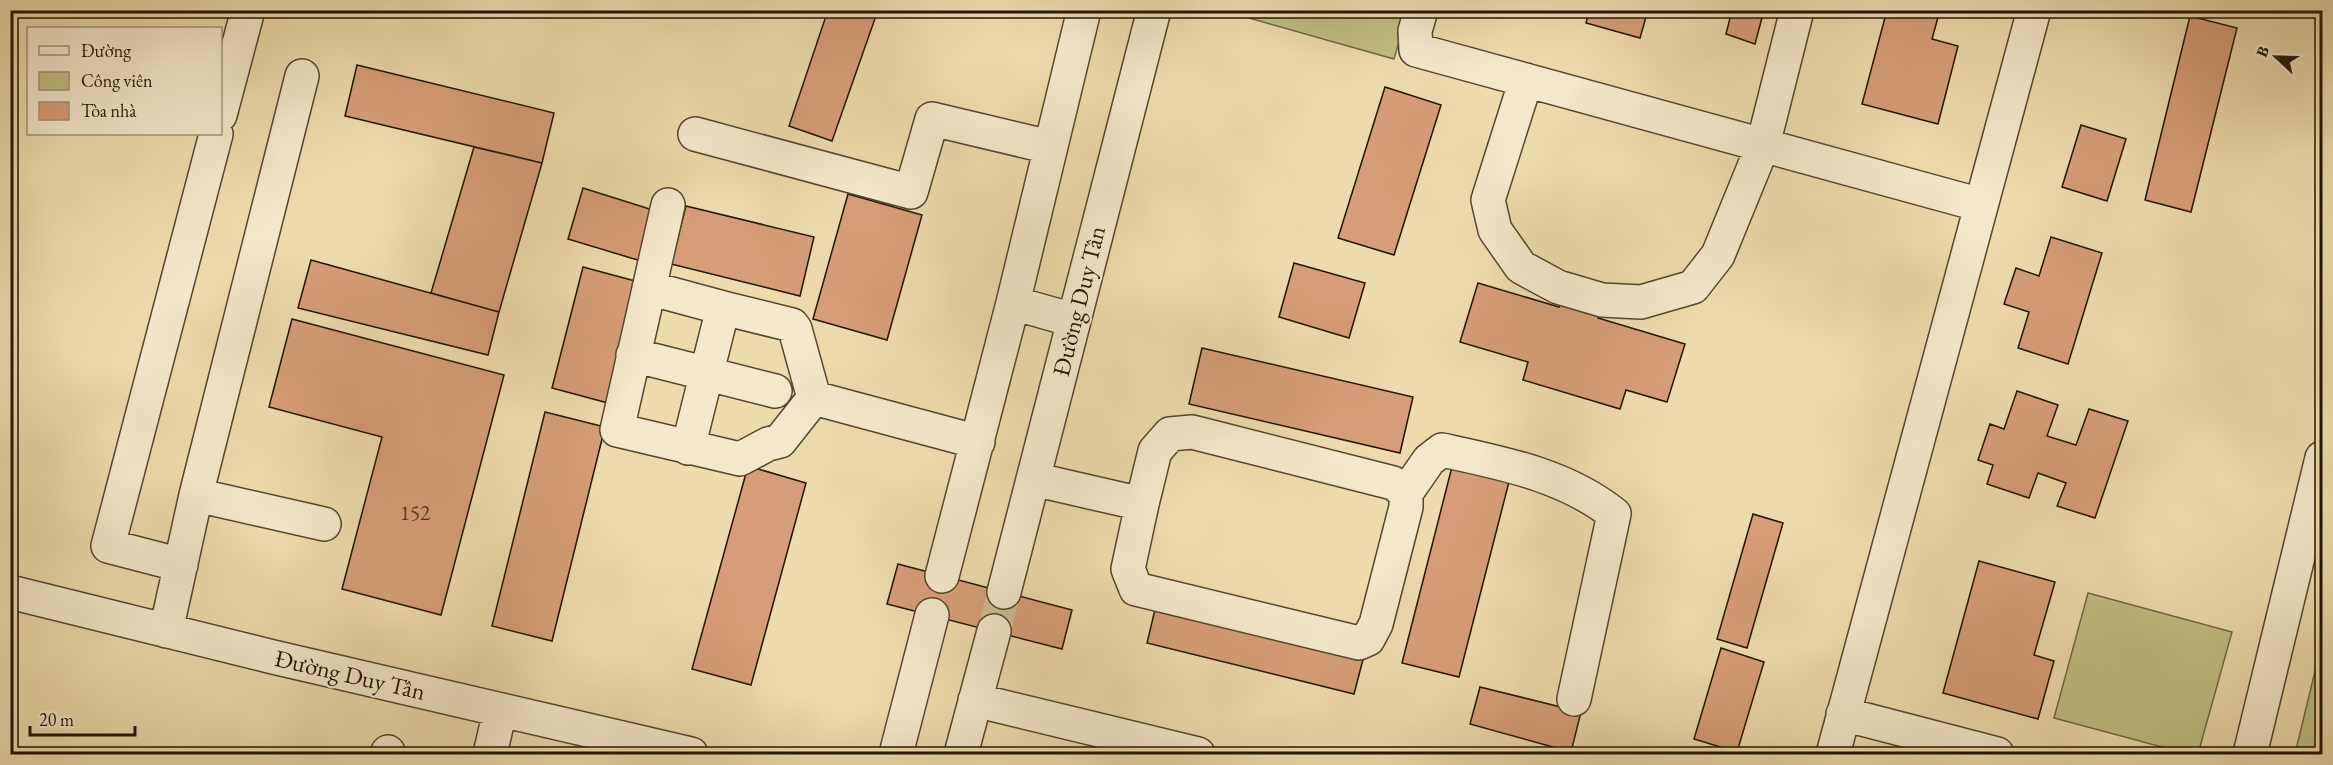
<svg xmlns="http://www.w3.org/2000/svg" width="2333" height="765" viewBox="0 0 2333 765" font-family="'EB Garamond',serif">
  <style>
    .green { fill: #c0be84; stroke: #706945; stroke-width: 1.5 }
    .building { fill: #d69e78; stroke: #211406; stroke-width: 1.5 }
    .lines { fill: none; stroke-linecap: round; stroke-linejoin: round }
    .minor-tunnel { stroke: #cfbd94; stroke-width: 33; stroke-dasharray: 33 16; stroke-linecap: butt }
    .minor-casing { stroke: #544630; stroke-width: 36 }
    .minor { stroke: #f4e8ca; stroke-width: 33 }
    .labels { text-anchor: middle; stroke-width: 4.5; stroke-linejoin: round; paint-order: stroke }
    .number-label { font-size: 21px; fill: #4e3622 }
    .street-label { font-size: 24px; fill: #211406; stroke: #f4e8ca }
  </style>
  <rect width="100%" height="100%" fill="#eedbad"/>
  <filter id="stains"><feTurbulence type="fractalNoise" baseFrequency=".00333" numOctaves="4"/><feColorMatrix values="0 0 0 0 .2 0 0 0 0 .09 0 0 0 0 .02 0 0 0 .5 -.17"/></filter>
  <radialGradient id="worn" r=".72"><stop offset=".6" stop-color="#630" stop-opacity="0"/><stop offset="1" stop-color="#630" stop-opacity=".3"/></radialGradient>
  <path class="green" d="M1224,11h184l-14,48z
    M2088,593l144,39 -34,122h-10l-134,-36z
    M2322,642v112h-27z"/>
  <path class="building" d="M828,10h50l-46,131 -43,-15z
    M1589,10h59l-8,28 -54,-15z
    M1732,10h32l-9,34 -29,-10z
    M1887,10h53l-8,29 26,7 -20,78 -76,-20z
    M2190,16l47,12 -46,184 -46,-12z
    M357,65l197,48 -12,50 -197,-47z
    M1385,87l56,18 -47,150 -56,-17z
    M2081,125l45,14 -19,62 -45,-14z
    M474,147l68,16 -43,149 -68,-19z
    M583,188l73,23 -15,50 -73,-22z
    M848,194l74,21 -35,125 -74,-21z
    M686,206l128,31 -14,59 -129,-32z
    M2051,237l51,16 -34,111 -50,-16 11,-36 -25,-8 12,-36 23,8z
    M311,260l188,52 -11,43 -190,-47z
    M1294,263l71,20 -16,55 -70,-21z
    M583,267l56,15 -31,121 -56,-15z
    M1478,283l81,24 4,-12 39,12 -4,11 87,26 -18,58 -41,-12 -6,19 -97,-29 5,-18 -68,-20z
    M292,319l212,56 -63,240 -99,-26 40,-152 -113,-30z
    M1202,348l211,49 -13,56 -211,-49z
    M2017,391l41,14 -11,31 29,9 13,-36 39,12 -33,97 -38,-12 9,-23 -28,-10 -9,25 -42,-14 6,-19 -15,-5 12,-36 14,5z
    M545,412l60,15 -53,214 -60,-15z
    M1455,455l57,15 -53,207 -57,-14z
    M748,466l58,17 -55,202 -59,-16z
    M1753,514l30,9 -36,125 -30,-9z
    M1979,561l76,21 -21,73 20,6 -16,58 -95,-26z
    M898,564l174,46 -10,39 -175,-45z
    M1158,597l208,51 -12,46 -207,-51z
    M1721,648l43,14 -27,90 -43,-13z
    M1480,687l101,25 -10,40 -101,-28z"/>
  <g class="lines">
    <path class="minor-tunnel" d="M994,631l10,-39"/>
    <defs>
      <path id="minor" d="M1421,10l-6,21 1,19 565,155
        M1526,80l-38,120 7,30 26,37 37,20 44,13 39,2 52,-15 25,-32 45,-110 34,-135
        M220,115l28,-105
        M695,134l216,58 21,-73 118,28
        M668,205l-51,225 123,29 28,-15 12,-3 34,-43 164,44
        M649,288l74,20 -35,140
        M1013,303l60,17
        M723,308l69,17 3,4 19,69
        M633,355l142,36
        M1033,479l109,25 13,-53 15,-17 22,-2 201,51 13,10 23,-33 13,-10c60,13 123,25 172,64l-40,185
        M196,495l128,29
        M1142,504l-14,65 8,20 223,54 9,-4 8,-15 30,-117v-14
        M181,565l-73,-19 108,-412
        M942,576l71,-273 71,-293
        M10,592l263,65 418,97
        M1004,592l150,-582
        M166,631l30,-136 106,-419
        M975,700l223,54
        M1843,714l154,40
        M387,754l1,-2
        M490,754l10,-43
        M896,754l36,-139
        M961,754l33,-123
        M1833,754l201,-744
        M2250,754l72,-296"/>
    </defs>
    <use href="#minor" class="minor-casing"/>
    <use href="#minor" class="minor"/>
  </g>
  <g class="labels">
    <g class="number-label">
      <text x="415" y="520">152</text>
    </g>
    <g class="street-label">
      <text transform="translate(1079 301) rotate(-76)" y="8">Đường Duy Tân</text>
      <text transform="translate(350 675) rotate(13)" y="8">Đường Duy Tân</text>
    </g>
  </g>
  <rect width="2333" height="765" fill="none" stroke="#eedbad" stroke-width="36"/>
  <rect x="12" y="12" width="2309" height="741" fill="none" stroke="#211406" stroke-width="3"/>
  <rect x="18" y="18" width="2297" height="729" fill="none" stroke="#211406" stroke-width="1.5"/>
  <rect x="27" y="27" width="195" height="108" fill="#f4e8ca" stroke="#a0937c" stroke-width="1.5"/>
  <rect x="39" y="46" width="30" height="9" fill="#f4e8ca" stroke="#a0937c" stroke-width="1.5"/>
  <text x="81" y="57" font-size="18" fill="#211406">Đường</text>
  <rect x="39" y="72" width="30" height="18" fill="#c0be84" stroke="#a0937c" stroke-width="1.5"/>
  <text x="81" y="87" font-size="18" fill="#211406">Công viên</text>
  <rect x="39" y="102" width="30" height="18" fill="#d69e78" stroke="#a0937c" stroke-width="1.5"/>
  <text x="81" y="117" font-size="18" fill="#211406">Tòa nhà</text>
  <g transform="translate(2276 57) rotate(292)" stroke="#f4e8ca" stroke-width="4.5" paint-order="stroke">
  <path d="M0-4.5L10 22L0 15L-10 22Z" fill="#211406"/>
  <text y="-9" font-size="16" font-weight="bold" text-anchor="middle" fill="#211406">B</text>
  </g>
  <path d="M30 726v9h105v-9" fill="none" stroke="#211406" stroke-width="3"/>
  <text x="39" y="726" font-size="18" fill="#211406" stroke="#f4e8ca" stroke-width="4.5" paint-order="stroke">20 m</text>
  <rect width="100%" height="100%" filter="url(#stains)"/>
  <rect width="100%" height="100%" fill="url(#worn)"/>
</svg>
